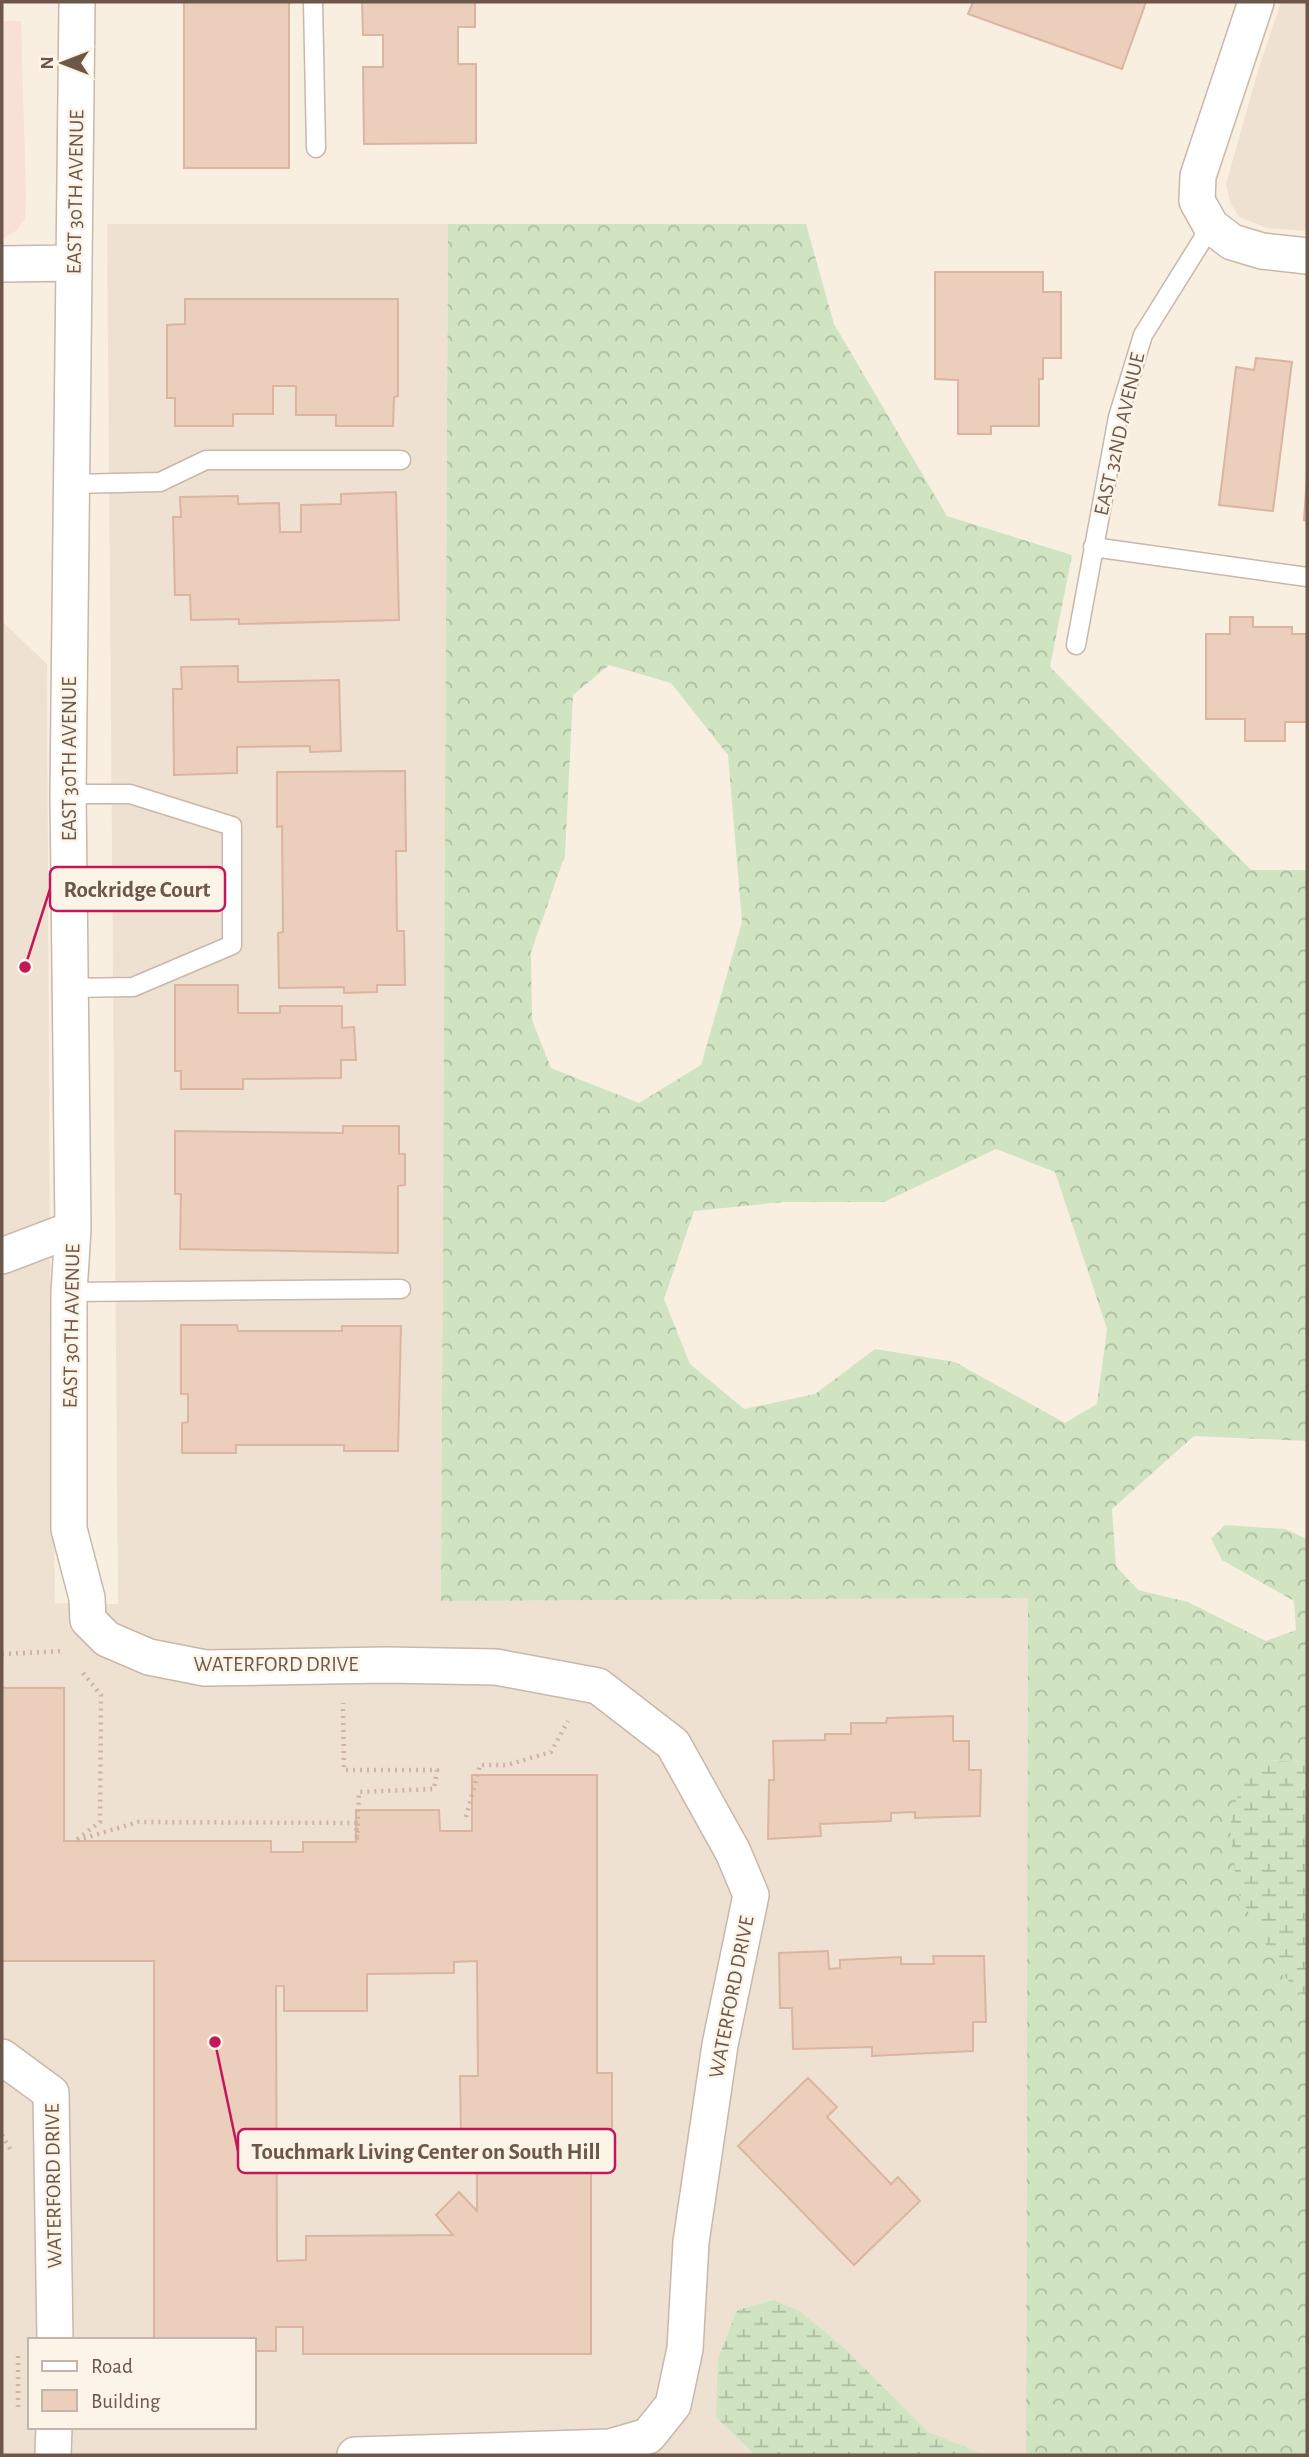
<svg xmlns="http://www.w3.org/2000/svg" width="1309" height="2457" viewBox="0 0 1309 2457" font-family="'Alegreya Sans',sans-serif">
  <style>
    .residential { fill: #efe1d1; fill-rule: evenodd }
    .commercial { fill: #f8e0d6 }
    .forest { fill: url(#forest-crowns); fill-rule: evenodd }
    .wetland { fill: url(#wetland-marsh) }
    .building { fill: #ebcebc; stroke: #dbb59f; stroke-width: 2; fill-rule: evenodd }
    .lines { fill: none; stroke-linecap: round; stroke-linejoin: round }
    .lane-casing { stroke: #c8b7aa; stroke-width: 21 }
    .street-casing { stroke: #c8b7aa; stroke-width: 38 }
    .path { stroke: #cfb2a0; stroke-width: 4.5; stroke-dasharray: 2 5; stroke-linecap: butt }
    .lane { stroke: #fff; stroke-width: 18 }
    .street { stroke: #fff; stroke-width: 35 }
    .labels { text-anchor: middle; stroke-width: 5; stroke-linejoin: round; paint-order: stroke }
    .street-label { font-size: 21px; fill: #6d574b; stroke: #fcf4e7 }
    .leader { fill: none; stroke: #c2185b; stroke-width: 2.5 }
    .callout-dot { fill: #c2185b; stroke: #fcf4e7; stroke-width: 2.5 }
    .callout { fill: #fcf4e7; stroke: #c2185b; stroke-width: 2.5 }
    .callout-label { font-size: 23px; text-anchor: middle; font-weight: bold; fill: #6d574b }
  </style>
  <defs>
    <pattern id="forest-crowns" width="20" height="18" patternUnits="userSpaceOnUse" patternTransform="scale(1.75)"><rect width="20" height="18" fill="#d0e4c2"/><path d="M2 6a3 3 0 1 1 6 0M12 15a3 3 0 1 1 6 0" fill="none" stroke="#adbca0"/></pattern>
    <pattern id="wetland-marsh" width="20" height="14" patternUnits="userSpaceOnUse" patternTransform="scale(1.75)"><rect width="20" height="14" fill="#d0e4c2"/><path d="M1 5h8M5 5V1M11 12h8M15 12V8" fill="none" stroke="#adbca0"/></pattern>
  </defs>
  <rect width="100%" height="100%" fill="#f9efe1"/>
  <path class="residential" d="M1281,2h26v229l-40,-3 -28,-11 -9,-15 -4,-18 33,-117z
    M107,224h341l-7,1377 587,-3 -2,857h-1024v-1834l45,43 3,606 5,333 63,1zM30,2340h224v87h-224z"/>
  <path class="commercial" d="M2,21h19l5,178 -1,19 -8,12 -15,9z"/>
  <path class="forest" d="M448,224h358l28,100 113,192 125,39 -22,112 201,203h56v571l-113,-5 -82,73 4,57 22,24 50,12 78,39 30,-11 -2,-29 -72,-41 -11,-21 14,-14 60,4 22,10v223l-41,-2 14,212 27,29v454h-281l2,-857 -587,3zM609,665l62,18 57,72 14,167 -41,143 -62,38 -88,-35 -19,-48 -1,-68 34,-97 8,-160zM996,1149l59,23 52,157 -10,75 -32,19 -110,-61 -80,-13 -60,45 -71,15 -54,-45 -26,-65 30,-88 89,-9h101z"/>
  <path class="wetland" d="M1266,1760l41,2v239l-27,-29 -43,-81 -7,-64 12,-51z
    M774,2300l27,12 43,36 84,84 57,23h-230l-39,-38 2,-58 19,-49z"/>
  <path class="building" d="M184,2h105v166h-105z
    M362,2h113v25h-17v37h18v79l-112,1 -1,-77h20v-32h-20z
    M973,2h173l-24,67 -154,-55z
    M935,272h108v20h18v66h-18v21h-4v47h-48v8h-33v-54l-23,-1z
    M185,299h213v97l-4,1 -1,29h-57v-11h-40v-29h-23v28h-40v12h-58v-28h-8v-73l18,-1z
    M1256,358l36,4 -19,149 -54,-6 17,-138 18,3z
    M1307,475v46l-3,-1z
    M396,492l3,128 -160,4v-5l-48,1 -1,-25h-15l-2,-78h8l-1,-20 58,-1v8l41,-1 1,29h21v-27l40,-1v-10z
    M1230,617h23v10h39v7h15v88h-22v19h-40v-22h-39v-85h24z
    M238,666v16l101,-2 2,71 -31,1v-6l-73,1v26l-63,2 -1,-86h9l-1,-22z
    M405,771l1,80h-10l1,80h7l1,54h-28v7l-33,1v-6l-65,1 -1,-55 5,-1 -1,-106 -5,1v-55z
    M175,985h63v28h42v-7h62v22l12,-1 2,33h-15v18l-98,1v10h-62v-18h-6z
    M343,1126h56v28h6v31l-7,1v67l-218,-4 1,-55h-6v-63l168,2z
    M181,1325h56l1,6h104v-5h59l-3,125h-54v-6h-108v8h-54v-30l6,-1v-28h-7z
    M2,1688h62v153h207v11h32v-10h53v-32h83l1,21h32v-56h125v298h15v65h-21v216h-288v-27h-27v24h-22v-11h-100v-379h-152v8zM477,1961l1,115h-18l1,62h16v73l-18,-19 -23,23 17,20 -147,1v24l-29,1 -1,-275h8v25h83v-37l87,-1v-11z
    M953,1716v25h16v29h12l-1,46 -65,2v-6l-24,1v8l-71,3 1,12 -53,3 1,-59h5l-1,-39 52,-1v-6h26v-11h35l1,-5z
    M828,1951l1,18 11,-1v-8l61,-3v7h33l-1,-8h51l2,66h-13v29l-101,5v-9l-79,2 -1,-41h-12l-1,-55z
    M808,2078l29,29 -10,10 64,67 7,-7 22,24 -66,64 -116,-119z"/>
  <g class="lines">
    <defs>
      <path id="lane" d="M313,2l3,146
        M71,484l89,-2 46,-22h195
        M1093,547l214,30
        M1076,645l42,-228 25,-82 68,-109
        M68,794h62l102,32v119l-99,42 -64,1
        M69,1292l332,-3"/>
      <path id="street" d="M77,2l-9,792 5,435 -4,63v237l18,69 1,22 19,19 42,18 56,11 181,-3 110,2 102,19 75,58 60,108 18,43 -31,150 -29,197 -6,107 -12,56 -25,31 -38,11 -255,8
        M1256,2l-58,174 -1,25 14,25 21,16 30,9 45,5
        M2,264l72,-1
        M2,1256l71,-27
        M2,2057l49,36 4,247
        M53,2455l1,-28"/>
    </defs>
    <use href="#lane" class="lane-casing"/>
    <use href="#street" class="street-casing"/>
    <path class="path" d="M2,1654l62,-3
      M83,1673l18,22 -1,127 -25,19 63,-19 218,1 1,18 2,-49 75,-3 3,-19h-93l-1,-67
      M466,1817l14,-52h27l44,-13 17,-31
      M2,2135l10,17
      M18,2356v54"/>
    <use href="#lane" class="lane"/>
    <use href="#street" class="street"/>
  </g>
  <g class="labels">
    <g class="street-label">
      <text transform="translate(75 192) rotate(-89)" y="7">EAST 30TH AVENUE</text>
      <text transform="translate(1119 434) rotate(-77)" y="7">EAST 32ND AVENUE</text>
      <text transform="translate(69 759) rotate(-90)" y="7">EAST 30TH AVENUE</text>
      <text transform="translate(71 1326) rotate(-89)" y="7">EAST 30TH AVENUE</text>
      <text x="276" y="1671">WATERFORD DRIVE</text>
      <text transform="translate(731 1997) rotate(-79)" y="7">WATERFORD DRIVE</text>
      <text transform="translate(53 2186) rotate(-91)" y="7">WATERFORD DRIVE</text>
    </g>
  </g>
  <path class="leader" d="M25 967L50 889M215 2042L238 2151"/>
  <g class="callout-dot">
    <circle cx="25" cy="967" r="7"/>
    <circle cx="215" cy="2042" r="7"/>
  </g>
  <g class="callout">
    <rect x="50" y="867" width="175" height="44" rx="7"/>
    <rect x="238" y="2129" width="377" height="44" rx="7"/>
  </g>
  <g class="callout-label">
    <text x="137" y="897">Rockridge Court</text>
    <text x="426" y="2159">Touchmark Living Center on South Hill</text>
  </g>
  <rect width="1309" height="2457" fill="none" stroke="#6d574b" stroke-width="7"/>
  <rect x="28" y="2338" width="228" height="91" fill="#fcf4e7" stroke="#c3b5a9" stroke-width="2"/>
  <rect x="42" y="2361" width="35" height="10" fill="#ffffff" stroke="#c3b5a9" stroke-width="2"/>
  <text x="91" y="2373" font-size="21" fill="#6d574b">Road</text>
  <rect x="42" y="2390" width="35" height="21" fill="#ebcebc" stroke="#c3b5a9" stroke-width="2"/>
  <text x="91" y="2408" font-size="21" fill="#6d574b">Building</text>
  <g transform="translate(63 63) rotate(270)" stroke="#fcf4e7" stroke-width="5" paint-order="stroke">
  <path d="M0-5L12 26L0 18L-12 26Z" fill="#6d574b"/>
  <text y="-10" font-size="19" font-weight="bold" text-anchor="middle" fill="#6d574b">N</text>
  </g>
</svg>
